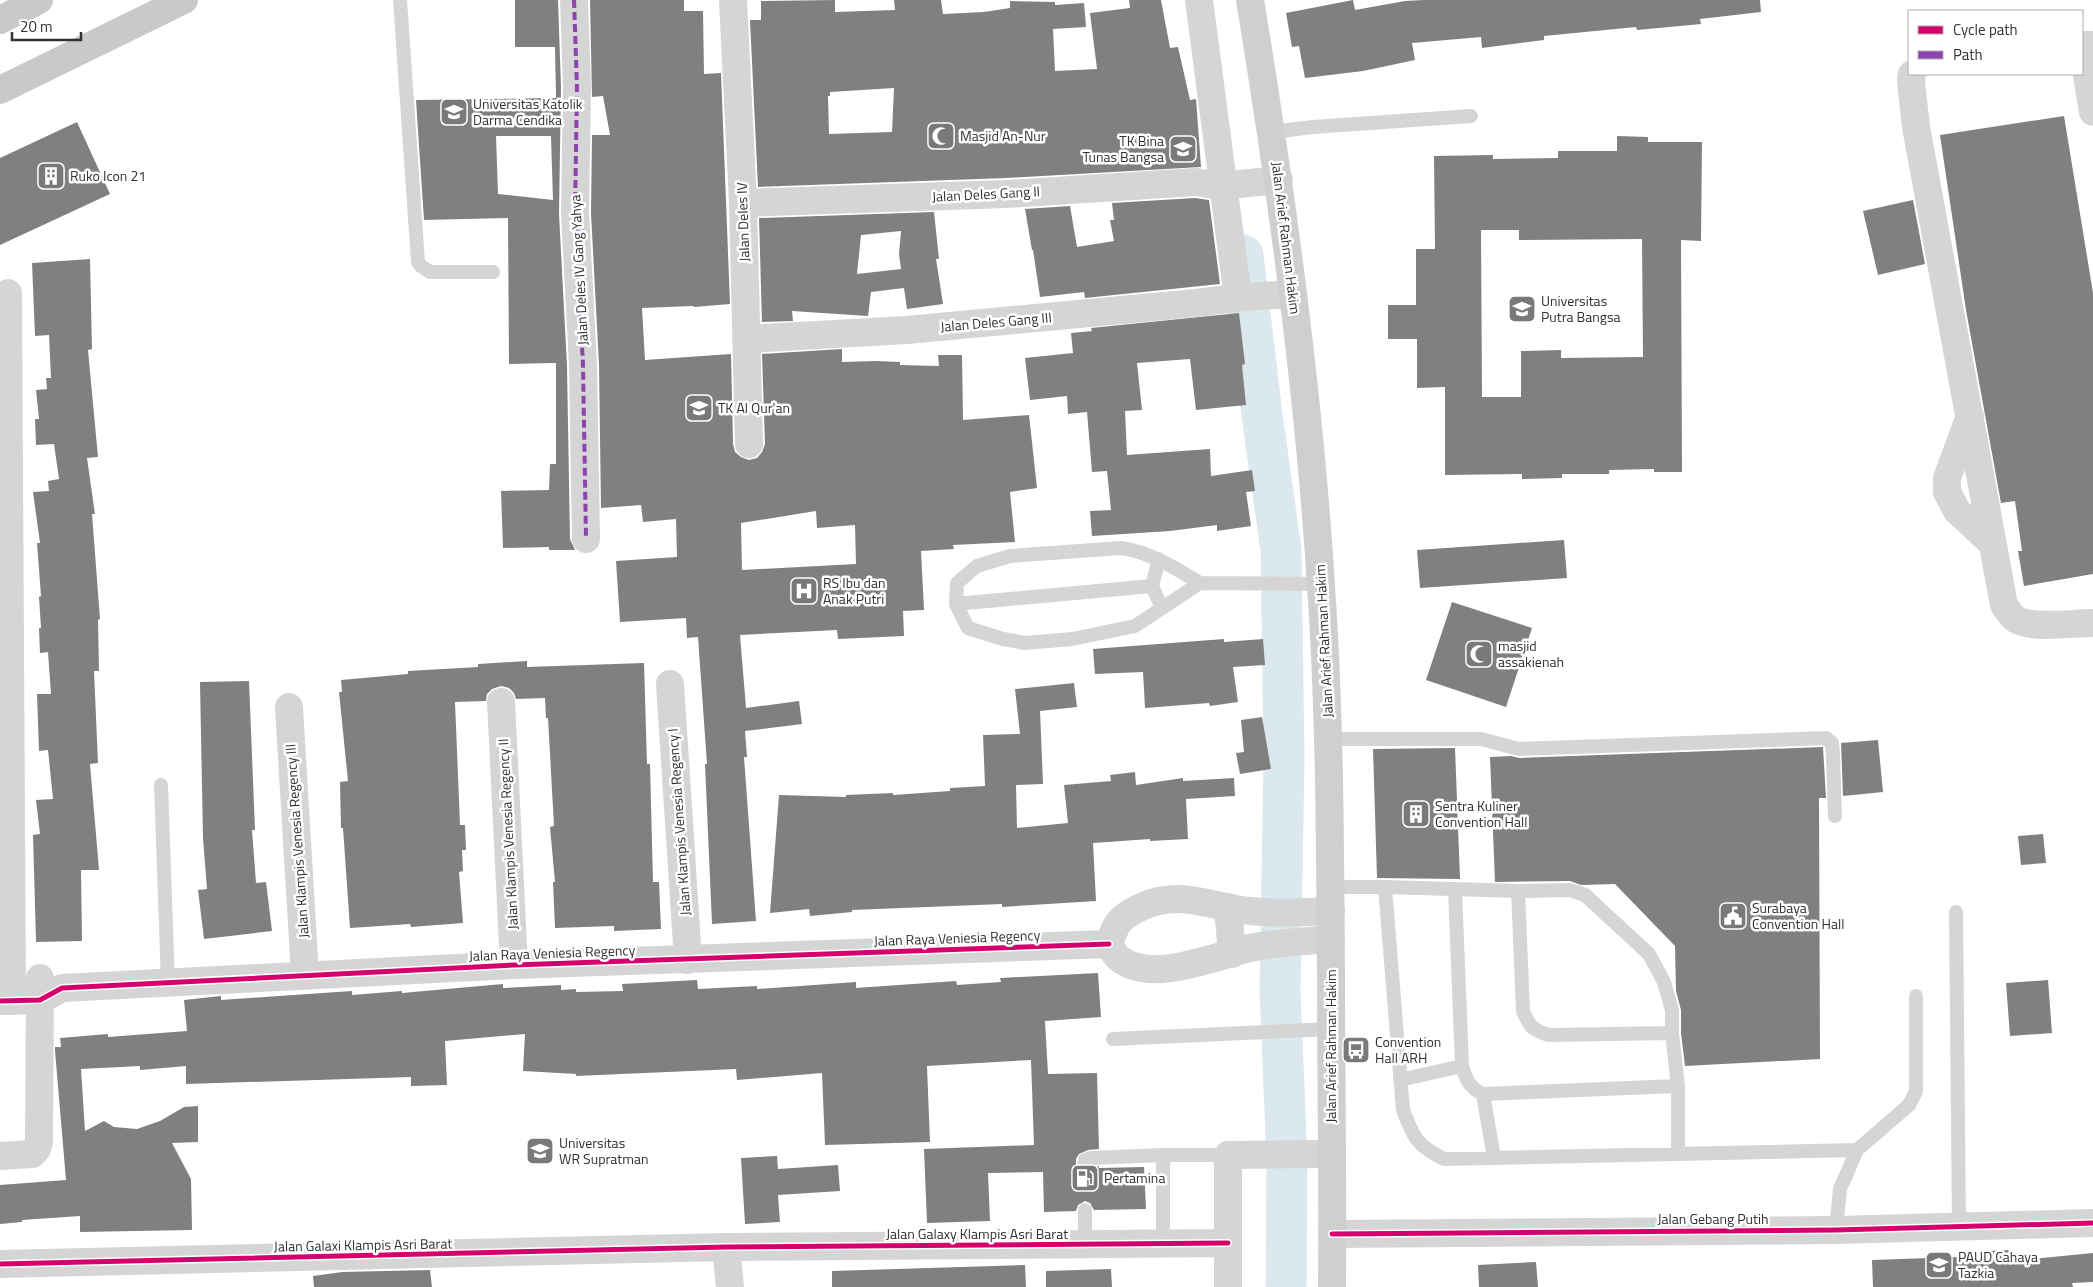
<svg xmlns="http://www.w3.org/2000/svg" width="2093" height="1287" viewBox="0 0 2093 1287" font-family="'Titillium Web',sans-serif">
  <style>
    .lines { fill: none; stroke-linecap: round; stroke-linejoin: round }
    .river { stroke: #dbe9ef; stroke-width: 41 }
    .building { fill: #808080; fill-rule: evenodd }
    .lane { stroke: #d5d5d5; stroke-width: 14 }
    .street { stroke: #d5d5d5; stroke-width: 28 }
    .secondary { stroke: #cfcfcf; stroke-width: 28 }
    .primary { stroke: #c9c9c9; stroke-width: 28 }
    .quiet { stroke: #8e44ad; stroke-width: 4; stroke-dasharray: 8 4; stroke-linecap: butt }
    .cycleway-casing { stroke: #fff; stroke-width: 8 }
    .cycleway { stroke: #d6006c; stroke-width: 5 }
    .labels { text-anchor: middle; stroke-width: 5; stroke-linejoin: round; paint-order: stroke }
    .poi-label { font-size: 14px; fill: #313131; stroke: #fff; text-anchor: start }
    .street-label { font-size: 14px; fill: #313131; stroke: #fff }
  </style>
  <rect width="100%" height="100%" fill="#fff"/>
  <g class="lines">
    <path class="river" d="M1243,255l19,160 19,135 3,208 -4,233 7,169 -1,127"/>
  </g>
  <path class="building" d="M515,0h43l3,87 -2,127 8,152 3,173 5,11h-26v-3l-46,1 -2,-57 48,-1 1,-26h6v-101l-47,1 -1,-146 -84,2 -8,-120 140,-2 -1,-51h-40zM496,136h55l2,64 -55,-6z
    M590,0h94v11h19l1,63 17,-1 9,231 -36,3 -1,-1 -51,2 3,52 86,-6 2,90 2,8 6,5 8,3 8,-2 5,-6 3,-8 -3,-90 80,-5v13l34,-1 24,1v3l39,1 -1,-11h24l1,65 66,-5 8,73 -27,4 5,50 -62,3 1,4 -33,2 3,59 -21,1 1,25 -66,3 -1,-9 -97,5 6,73 53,-7 3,23 -57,7 2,26h-3l12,164 -44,3 -7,-160h2l-9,-127 -11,1 -1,-20 -66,4 -4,-61 61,-4 -1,-38 -33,3 -2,-17 -40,3 -2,-143 -8,-152 1,-78h18l-7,-39 -11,1zM816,511l1,17 38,-3 1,39 -114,6 -1,-47z
    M835,0v12l60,-2 -1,-10h47l2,14 41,-2 26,-4v-7l45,1v3l29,-2 2,24 -33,2 2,42 42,-2 -7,-56 40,-5 -1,-8h32l9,48 8,-1 12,53 6,-1 5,68 -195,11 -248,9 -8,-167h11v-19zM894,88l-2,44 -63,2 -1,-38h2v-4z
    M1353,0l2,10 50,-9 19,-1h336l1,12 -61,7 1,5 -64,6 -1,-3 -92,9v4l-62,8 -1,-11 -69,6 3,17 -52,11 -58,7 -6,-32 -7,1 -6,-34z
    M2064,116l29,177v281l-69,12 -6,-35h4l-7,-50 -14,2 -35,-193 -26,-175z
    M77,122l33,72 -110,51v-87z
    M1617,136l31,1v5h54l-1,99 -20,-1 1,232h-28v-3l-45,1v4h-47v4l-40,1v-5l-77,1v-88l-28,1v-49h-29v-34h28v-56h19l-1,-93 59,-1v4l65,-1v-7h59zM1481,230h38v10l123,-1 1,118 -82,1v-8l-40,1v46h-39z
    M1195,198l14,2 11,84 -135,14 -1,-6 -44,5 -7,-47h-1l-7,-41 45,-3 7,41 37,-6 -4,-21h4l-2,-17z
    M1913,200l12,64 -47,11 -15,-64z
    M934,212l5,47h-3l7,45 -36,5 -3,-21 -33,4 -3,24 -76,-5 1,10 -31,1 -3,-104zM901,231l-2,23 2,15 -44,5 4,-39z
    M90,259l2,90 -4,1 10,107 -11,1 8,56h-3l8,105 -2,1 1,51h-5l4,92 -8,1 9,106h-18l1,71 -46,1 -3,-107 7,-1 -4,-34 17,-1 -5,-49 -9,1 -2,-57h14l-3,-42 -8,1 -1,-25h2l-2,-31 2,-1 -4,-53h3l-7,-51 16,-1 -1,-10 11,-2 -5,-35 -18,1 -1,-26h4l-3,-29 11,-1 -1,-11h5l-2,-43 -14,1 -3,-73z
    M1239,313l6,51 -3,1 4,40 -50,5 -6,-51 -53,4 5,47 -17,1 2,44 83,-6 1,27 41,-6 3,21 -9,1 5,34 -34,5v-6l-47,6 -78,5 -2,-25 21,-1 -4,-39 -15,1 -5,-60 -19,2 -1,-18 -37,4 -5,-42 48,-5 -2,-20 21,-2 -1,-3z
    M1564,540l3,38 -147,10 -3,-38z
    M1452,602l80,26 -26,79 -80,-27z
    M1224,639v3l39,-3 2,26 -32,2 5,35 -28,4 -1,-3 -64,5 -2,-36 -48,2 -2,-25z
    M527,661v6l117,-4 3,101h3l3,118h6l2,47 -47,2v-5l-59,2 -2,-46h2l-5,-55 4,-1 -6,-108h-2l-1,-20 -29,1 -2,-6 -5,-5 -8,-2 -9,3 -5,5 -1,7 -31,1 5,123h5l1,25h-4l1,21 -4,1 4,51 -52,4 -1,-3 -60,4 -7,-100h-2l-1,-46 8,-1 -9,-89h3l-1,-12 67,-6v-3l70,-4v-3z
    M249,681l6,149h-3l4,53 10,-1 6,49 -68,8 -6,-49 9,-1 -4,-51 -3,-156z
    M1074,683l3,24 -37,4 3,73 -27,1 1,43 51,-5 -4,-38 47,-4 -1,-6 25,-3 1,13 47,-7v3l51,-3 1,18 -49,3 2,40 -38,2v-2l-57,4 3,58 -94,6v-3l-150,6v2l-42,4 -1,-7 -39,4 9,-118 67,2v-2l47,-2v2l57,-4v-3l35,-2 -2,-51 37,-1 -5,-45z
    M1262,717l9,52 -31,5 -4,-21 8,-1 -3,-32z
    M1878,740l5,52 -40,4 -2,-53z
    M1823,747l3,51h-7l1,261 -135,7 -4,-33v-23l-5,-19 -1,-45 -60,-62 -34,1 -11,-4 -75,1 -5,-125 21,-1 8,2z
    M1455,748l5,131 -83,-1 -4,-129z
    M2043,834l3,29 -25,2 -3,-29z
    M1098,973l3,44 -56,4 3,53 49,-1 2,76 -11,1 -9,4 -3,5v13l8,6 7,-3 2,-8 6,-1v2l45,-1 2,42 -52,1 -4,-7 -5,-2 -7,4 -2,6 -32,1 -1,-40 -55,1 2,48 -63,2 -3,-74 110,-4 -3,-85 -104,6 3,76 -105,3 -3,-72 -85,7 -1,-11 -160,7v-2l-53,-3 2,-37 -80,7 2,44 -36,1v-9l-225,7v-18l-46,4v-4l-59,3 4,62 19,-10 10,6 23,2 23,-8 24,-14 14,-1v36l-26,1 19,36 1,51 -112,2v-16l-58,4v2l-22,2v-39l66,-5 -11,-129v-4h6l-1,-9 48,-4v3l79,-6 -3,-31 37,-4v4l131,-9v4l50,-4v2l101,-9v4l58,-3v5l15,-1v3l47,-1 -1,-7 75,-4 1,9 59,-3v3l99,-7v6l100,-7 1,4 44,-3 -1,-4z
    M2048,980l4,53 -42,3 -4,-53z
    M777,1156l1,13 60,-4 2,26 -62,4 2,27 -35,2 -4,-66z
    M2011,1250v11l82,-8v29l-21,1 1,4h-200l-1,-27 86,-3v-5z
    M1536,1262l2,25h-59l-1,-22z
    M1025,1265l1,22h-194v-16z
    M1111,1269l1,18h-66v-16z
    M430,1270l2,17h-118l-1,-11 29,-4z"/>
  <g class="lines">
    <path class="lane" d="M400,0l18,262 3,4 9,6h63
      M1272,132l41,-5 158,-11
      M1121,548c29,4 54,20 79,35l-65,43 -29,6 -34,7 -47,4 -22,-4 -35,-11 -12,-24 1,-21 20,-17 33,-10z
      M1159,559l-7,27 10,22
      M1200,583l121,1
      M956,604l196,-18
      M1329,739h152l38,10 307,-11 6,5 1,12 2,61
      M161,785l7,198
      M1331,887h54l133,4 5,120c7,16 9,19 26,24l123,-2
      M1385,887l18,223c11,28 13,35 41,49l413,-9
      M1455,889l7,177c4,14 8,22 21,28l195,-8
      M1518,891l52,-1 15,5 64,59 15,28 8,28v23l6,53v67
      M1956,912l3,314
      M1113,1039l218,-10
      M1400,1080l62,-14
      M1483,1094l11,64
      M1163,1155v89
      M1084,1169l1,-9 6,-2 72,-3h65
      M1836,1230l4,-41 17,-39 52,-45 7,-14v-95
      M1085,1245v-35"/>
    <path class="street" d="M574,0l3,87 -2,126 8,152 3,174
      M733,0l10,203 6,241
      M1199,0l39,298
      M2093,45h-11l11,67
      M1912,74l-1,8 5,45 88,478c4,5 7,12 13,15 17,9 56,3 76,3
      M743,203l264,-9 189,-12 23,4 60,-6
      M8,293l4,708
      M746,339l161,-9 289,-27 49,-6 48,-3
      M1970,416l-23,62v14l10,19 36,33
      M670,684l18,276
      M501,702l13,263
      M289,707l16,268
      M1228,907l4,47
      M1109,944c7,-21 10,-26 30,-36 41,-20 70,-1 112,3 26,3 54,1 80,0
      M1109,944c3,5 6,12 11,15 32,25 95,-3 130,-11 26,-5 54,-7 81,-9
      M0,1001l40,-1 22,-12 452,-23 595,-21
      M0,1156l32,-2 5,-5 2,-8 1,-163
      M1332,1234l504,-4 257,-7
      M726,1247l4,40
      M0,1264l726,-17 502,-4
      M1228,1287v-132l104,-1"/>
    <path class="secondary" d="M1250,0c32,194 59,390 71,586 9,130 9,260 10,389 0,104 2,208 1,312"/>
    <path class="primary" d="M0,20l39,-20
      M0,90l184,-90"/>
    <path class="quiet" d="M574,0l3,87 -2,126 8,152 3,174"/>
    <defs>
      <path id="cycleway" d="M0,1001l40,-1 22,-12 452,-23 595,-21
        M1332,1234l504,-4 257,-7
        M0,1264l726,-17 502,-4"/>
    </defs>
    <use href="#cycleway" class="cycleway-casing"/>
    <use href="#cycleway" class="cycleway"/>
  </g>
  <defs>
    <symbol id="university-square" viewBox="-11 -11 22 22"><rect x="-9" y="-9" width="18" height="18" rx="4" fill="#797979" stroke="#fff"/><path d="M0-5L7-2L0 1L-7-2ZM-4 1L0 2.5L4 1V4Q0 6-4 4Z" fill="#fff"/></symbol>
    <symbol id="mosque-square" viewBox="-11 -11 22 22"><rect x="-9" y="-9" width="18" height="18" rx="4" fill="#797979" stroke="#fff"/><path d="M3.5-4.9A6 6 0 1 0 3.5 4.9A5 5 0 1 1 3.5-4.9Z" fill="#fff"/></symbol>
    <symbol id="school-square" viewBox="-11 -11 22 22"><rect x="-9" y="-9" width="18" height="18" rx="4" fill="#797979" stroke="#fff"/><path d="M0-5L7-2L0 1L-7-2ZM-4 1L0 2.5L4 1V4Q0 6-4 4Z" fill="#fff"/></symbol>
    <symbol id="building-square" viewBox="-11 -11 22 22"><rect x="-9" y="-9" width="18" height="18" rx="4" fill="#797979" stroke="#fff"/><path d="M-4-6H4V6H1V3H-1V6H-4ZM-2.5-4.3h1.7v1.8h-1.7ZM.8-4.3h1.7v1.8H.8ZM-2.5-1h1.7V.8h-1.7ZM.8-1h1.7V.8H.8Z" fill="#fff"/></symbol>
    <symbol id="hospital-square" viewBox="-11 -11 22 22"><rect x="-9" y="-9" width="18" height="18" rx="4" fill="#797979" stroke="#fff"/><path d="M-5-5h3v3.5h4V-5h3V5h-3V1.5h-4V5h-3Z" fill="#fff"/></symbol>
    <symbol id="civic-square" viewBox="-11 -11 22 22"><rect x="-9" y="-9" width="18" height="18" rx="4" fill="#797979" stroke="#fff"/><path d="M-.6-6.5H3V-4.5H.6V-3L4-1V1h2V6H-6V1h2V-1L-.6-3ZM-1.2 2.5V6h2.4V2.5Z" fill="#fff"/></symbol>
    <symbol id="bus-square" viewBox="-11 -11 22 22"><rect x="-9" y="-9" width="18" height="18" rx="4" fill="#797979" stroke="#fff"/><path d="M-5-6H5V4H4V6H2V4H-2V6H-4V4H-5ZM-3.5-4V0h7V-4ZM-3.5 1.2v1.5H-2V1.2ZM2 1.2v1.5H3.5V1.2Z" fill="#fff"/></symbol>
    <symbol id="fuel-square" viewBox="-11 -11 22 22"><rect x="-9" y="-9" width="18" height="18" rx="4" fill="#797979" stroke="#fff"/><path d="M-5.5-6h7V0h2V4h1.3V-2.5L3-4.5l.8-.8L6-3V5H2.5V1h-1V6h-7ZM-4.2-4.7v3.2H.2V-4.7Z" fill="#fff"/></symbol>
  </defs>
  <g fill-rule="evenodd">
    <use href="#university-square" x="438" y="96" width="32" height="32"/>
    <use href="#mosque-square" x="925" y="120" width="32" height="32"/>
    <use href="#school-square" x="1167" y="133" width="32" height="32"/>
    <use href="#building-square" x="35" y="160" width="32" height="32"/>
    <use href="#university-square" x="1506" y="293" width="32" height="32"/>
    <use href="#school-square" x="683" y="392" width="32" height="32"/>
    <use href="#hospital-square" x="788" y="575" width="32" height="32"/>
    <use href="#mosque-square" x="1463" y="638" width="32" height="32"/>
    <use href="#building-square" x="1400" y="798" width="32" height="32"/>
    <use href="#civic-square" x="1717" y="900" width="32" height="32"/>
    <use href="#bus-square" x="1340" y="1034" width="32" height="32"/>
    <use href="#university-square" x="524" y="1135" width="32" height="32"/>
    <use href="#fuel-square" x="1069" y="1162" width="32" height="32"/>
    <use href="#school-square" x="1923" y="1249" width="32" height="32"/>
  </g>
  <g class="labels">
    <g class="poi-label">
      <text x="473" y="109">Universitas Katolik<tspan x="473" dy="16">Darma Cendika</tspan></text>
      <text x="960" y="141">Masjid An-Nur</text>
      <text x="1164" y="146" text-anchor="end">TK Bina<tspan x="1164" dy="16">Tunas Bangsa</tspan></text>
      <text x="70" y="181">Ruko Icon 21</text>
      <text x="1541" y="306">Universitas<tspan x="1541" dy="16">Putra Bangsa</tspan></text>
      <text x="718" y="413">TK Al Qur'an</text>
      <text x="823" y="588">RS Ibu dan<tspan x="823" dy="16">Anak Putri</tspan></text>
      <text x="1498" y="651">masjid<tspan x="1498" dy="16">assakienah</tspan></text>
      <text x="1435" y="811">Sentra Kuliner<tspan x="1435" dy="16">Convention Hall</tspan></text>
      <text x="1752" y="913">Surabaya<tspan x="1752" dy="16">Convention Hall</tspan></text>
      <text x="1375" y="1047">Convention<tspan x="1375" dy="16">Hall ARH</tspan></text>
      <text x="559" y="1148">Universitas<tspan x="559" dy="16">WR Supratman</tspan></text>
      <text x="1104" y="1183">Pertamina</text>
      <text x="1958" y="1262">PAUD Cahaya<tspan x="1958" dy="16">Tazkia</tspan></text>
    </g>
    <g class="street-label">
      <text transform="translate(986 194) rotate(-3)" y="5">Jalan Deles Gang II</text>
      <text transform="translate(743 222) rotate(-92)" y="5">Jalan Deles IV</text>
      <text transform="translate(1286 238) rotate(83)" y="5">Jalan Arief Rahman Hakim</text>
      <text transform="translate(579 270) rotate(-93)" y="5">Jalan Deles IV Gang Yahya</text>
      <text transform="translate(996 322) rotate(-5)" y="5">Jalan Deles Gang III</text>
      <text transform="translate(1324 641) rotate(-93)" y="5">Jalan Arief Rahman Hakim</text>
      <text transform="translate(679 822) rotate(-94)" y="5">Jalan Klampis Venesia Regency I</text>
      <text transform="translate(508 834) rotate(-93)" y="5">Jalan Klampis Venesia Regency II</text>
      <text transform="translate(297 841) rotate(-94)" y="5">Jalan Klampis Venesia Regency III</text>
      <text transform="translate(957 938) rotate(-2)" y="5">Jalan Raya Veniesia Regency</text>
      <text transform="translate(552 953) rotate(-2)" y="5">Jalan Raya Veniesia Regency</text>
      <text transform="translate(1331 1046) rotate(-90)" y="5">Jalan Arief Rahman Hakim</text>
      <text x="1713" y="1224">Jalan Gebang Putih</text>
      <text x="977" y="1239">Jalan Galaxy Klampis Asri Barat</text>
      <text transform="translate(363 1245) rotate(-1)" y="5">Jalan Galaxi Klampis Asri Barat</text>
    </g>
  </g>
  <rect x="1908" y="10" width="175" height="65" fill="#ffffff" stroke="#adadad"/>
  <rect x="1918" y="26" width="25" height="8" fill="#d6006c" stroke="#adadad"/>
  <text x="1953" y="35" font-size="15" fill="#313131">Cycle path</text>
  <rect x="1918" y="51" width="25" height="8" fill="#8e44ad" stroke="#adadad"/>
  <text x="1953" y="60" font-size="15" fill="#313131">Path</text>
  <path d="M12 32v8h69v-8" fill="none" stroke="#313131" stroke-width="2.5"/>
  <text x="20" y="32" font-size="15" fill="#313131" stroke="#ffffff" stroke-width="4" paint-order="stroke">20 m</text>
</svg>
